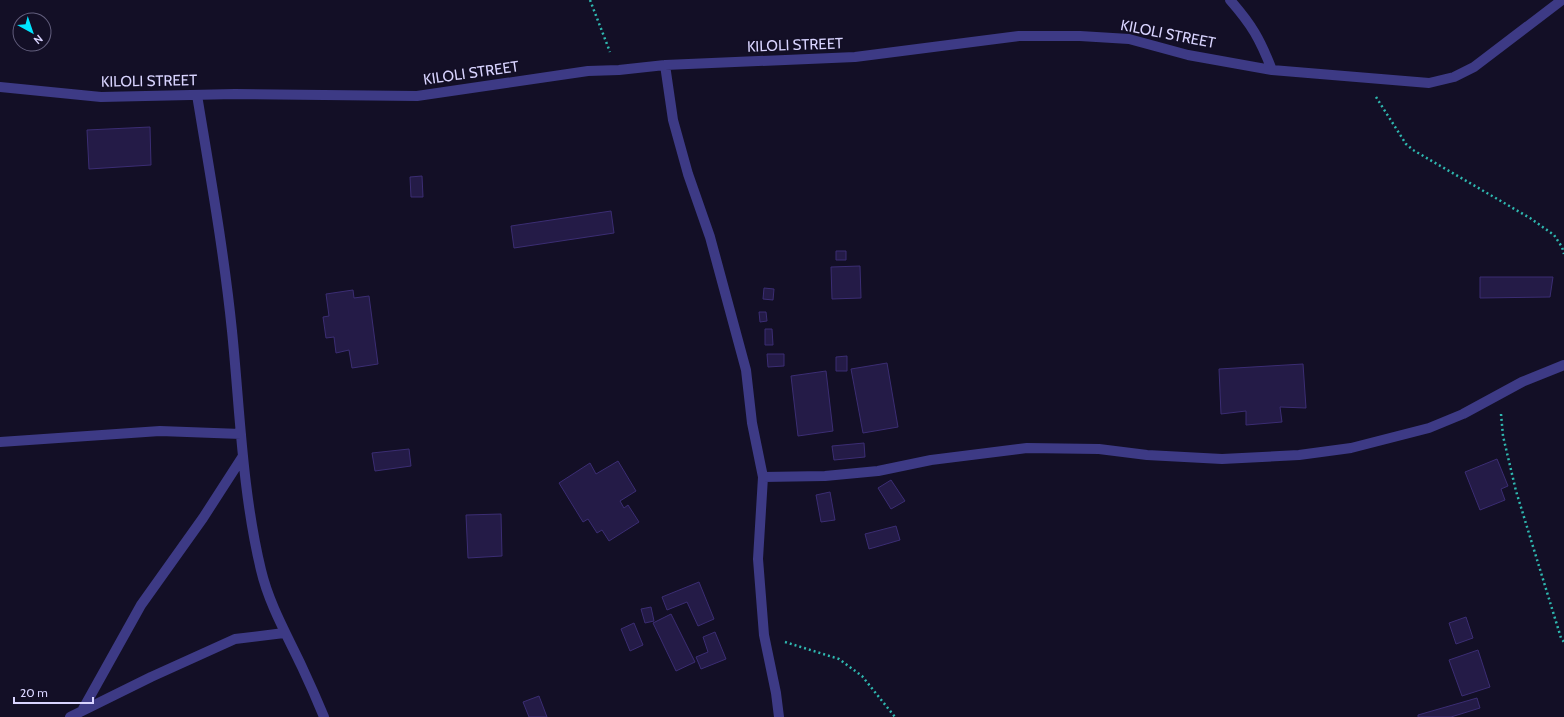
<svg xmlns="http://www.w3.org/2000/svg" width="1564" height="717" viewBox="0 0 1564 717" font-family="Cabin,sans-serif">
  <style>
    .building { fill: #241b47; stroke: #3b2d73 }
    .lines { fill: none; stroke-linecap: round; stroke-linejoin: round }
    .path { stroke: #2fb8b0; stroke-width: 2.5; stroke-dasharray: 2 3; stroke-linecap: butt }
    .minor { stroke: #3d3a85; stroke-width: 10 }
    .labels { text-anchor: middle; stroke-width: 3; stroke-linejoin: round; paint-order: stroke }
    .street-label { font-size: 15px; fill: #d9d4ff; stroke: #130f26 }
  </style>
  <rect width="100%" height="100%" fill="#130f26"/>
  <path class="building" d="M150,127l1,38 -62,4 -2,-39z
    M422,176l1,21h-12l-1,-20z
    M611,211l3,22 -100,15 -3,-22z
    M836,251h10v9h-10z
    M860,266l1,32 -29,1 -1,-32z
    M1480,277h73l-3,20 -70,1z
    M764,288l10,1 -1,11 -10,-1z
    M353,290l1,8 15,-2 9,68 -26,4 -3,-18 -13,3 -2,-16 -8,1 -3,-21 6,-1 -3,-22z
    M759,312h7l1,9 -7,1z
    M765,329h7l1,16h-8z
    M767,354h17v12l-16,1z
    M847,356v15h-11v-14z
    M887,363l11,64 -35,6 -12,-64z
    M1303,364l3,44 -26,-1 2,15 -36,3v-14l-25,3 -2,-45z
    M826,371l7,60 -35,5 -7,-60z
    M864,443l1,14 -31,3 -2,-14z
    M409,449l2,17 -36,5 -3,-18z
    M1497,459l11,27 -7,3 4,11 -25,10 -15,-38z
    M618,461l18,30 -16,10 4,7 4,-3 11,17 -30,19 -7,-11 -5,3 -9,-14 -5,3 -24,-39 31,-20 6,11z
    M891,480l14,21 -14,8 -13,-21z
    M830,492l5,28 -14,2 -5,-27z
    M501,514l1,42 -34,2 -2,-43z
    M896,526l4,14 -31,9 -4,-15z
    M699,582l15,37 -16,7 -11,-24 -20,8 -5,-13z
    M651,607l3,14 -9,2 -4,-14z
    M671,614l24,48 -19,9 -23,-48z
    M1466,617l7,21 -17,6 -7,-21z
    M634,623l9,22 -13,6 -9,-22z
    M715,632l11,27 -25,10 -5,-12 12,-5 -5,-15z
    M1478,650l12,37 -28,9 -13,-36z
    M539,696l8,21h-18l-6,-15z
    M1477,698l3,10 -29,9h-33v-2z"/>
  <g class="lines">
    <path class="path" d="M590,0l20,52
      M1376,97l30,47 7,6 117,68 24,17 8,12 2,7
      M1501,414l2,22 13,55 45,147 3,4
      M785,642l54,17 23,17 33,41"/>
    <path class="minor" d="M1230,0c22,25 30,39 42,70
      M665,65l8,55 15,54 22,63 36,133 6,53 11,54 -5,82 6,76 12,58 3,24
      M0,87l101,10 134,-3 182,2 171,-25 31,-1 46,-5 190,-8 164,-21h61l49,3 59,16 84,15 157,13 25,-6 20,-10 88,-67
      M197,95c13,79 27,157 35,236 8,79 10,160 29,239 8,34 26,65 41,97 8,17 15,33 22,50
      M0,442l160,-11 81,3
      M763,477l62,-1 53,-5 53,-11 96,-12 72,1 48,6 75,4 77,-4 52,-7 78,-20 34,-14 59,-32 42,-17
      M83,709l58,-104 62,-87 40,-62
      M70,717l81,-40 84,-38 49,-6"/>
  </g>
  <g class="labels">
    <g class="street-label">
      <text transform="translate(1168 34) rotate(11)" y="5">KILOLI STREET</text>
      <text transform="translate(795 45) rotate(-2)" y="5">KILOLI STREET</text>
      <text transform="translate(471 73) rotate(-8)" y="5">KILOLI STREET</text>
      <text transform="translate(149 81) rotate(-1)" y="5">KILOLI STREET</text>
    </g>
  </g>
  <g transform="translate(32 32) rotate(140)"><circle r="19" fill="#130f26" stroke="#625e7d"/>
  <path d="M0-3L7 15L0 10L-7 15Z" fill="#00e5ff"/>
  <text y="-6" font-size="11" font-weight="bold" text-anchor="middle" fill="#d9d4ff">N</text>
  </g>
  <path d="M14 697v6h79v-6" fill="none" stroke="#d9d4ff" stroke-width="2"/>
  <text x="20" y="697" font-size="12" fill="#d9d4ff" stroke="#130f26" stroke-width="3" paint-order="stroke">20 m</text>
</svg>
